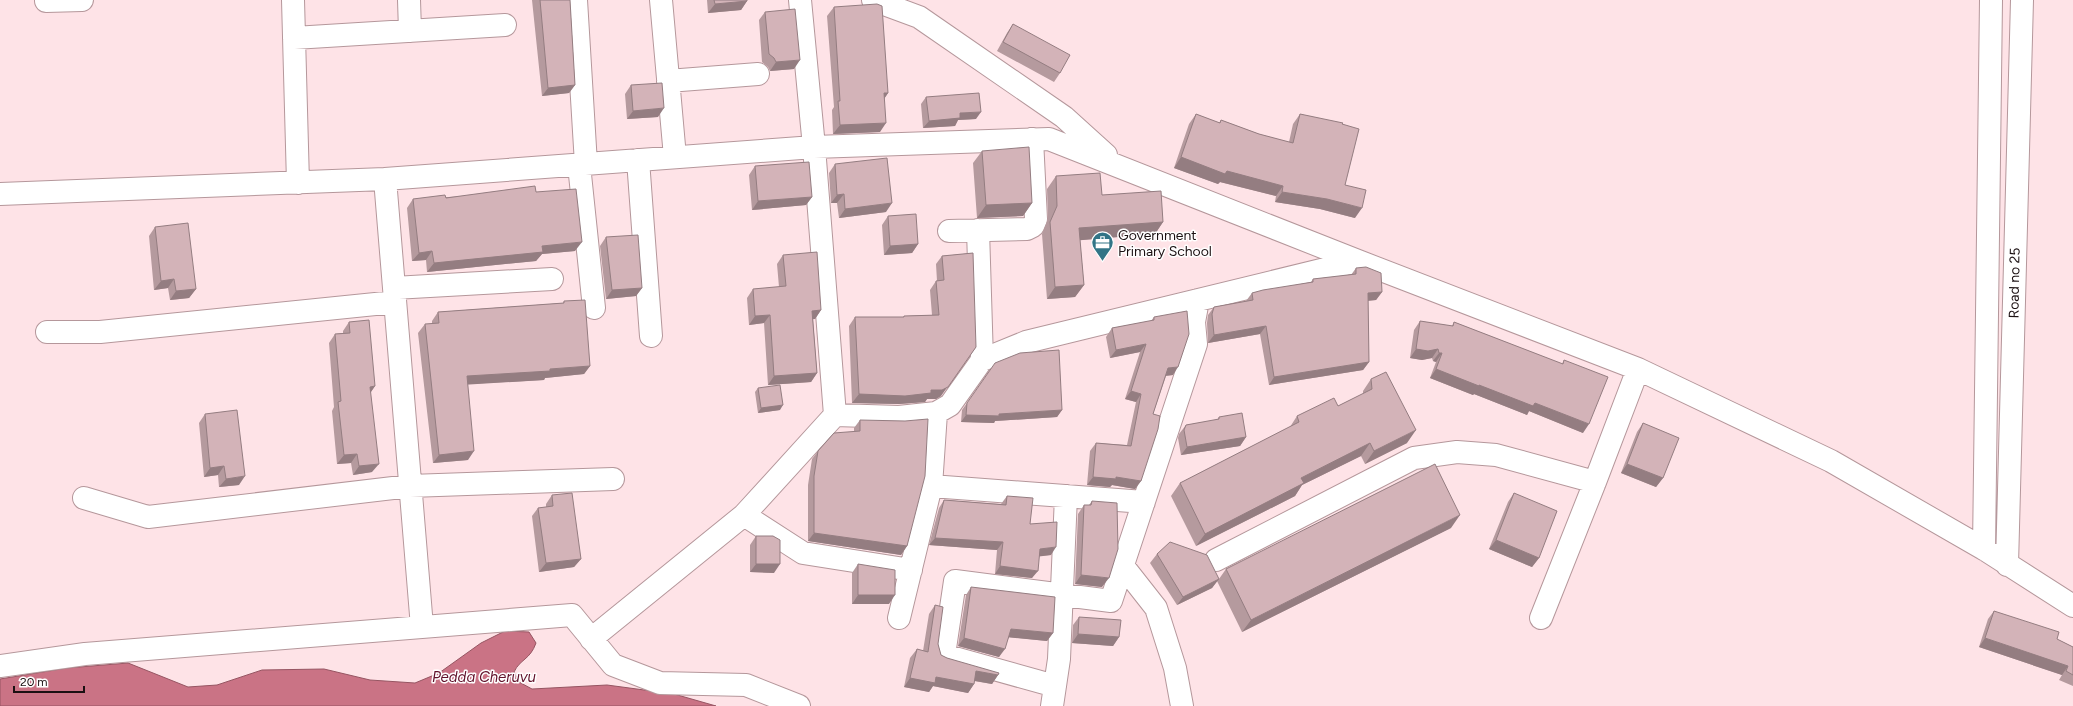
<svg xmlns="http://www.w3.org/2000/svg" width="2073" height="706" viewBox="0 0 2073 706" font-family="Figtree,sans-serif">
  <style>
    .water { fill: #ca7385; stroke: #965562 }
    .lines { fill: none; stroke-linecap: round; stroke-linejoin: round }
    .minor-casing { stroke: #b5979b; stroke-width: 24 }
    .minor { stroke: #fff; stroke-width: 22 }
    .wall { fill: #b59a9e }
    .shaded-wall { fill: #947d81 }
    .building { fill: #d3b3b8; stroke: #947d81 }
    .labels { text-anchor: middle; stroke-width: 3; stroke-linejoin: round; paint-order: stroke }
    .poi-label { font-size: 14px; fill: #1b1012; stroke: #fff; text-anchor: start }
    .street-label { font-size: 14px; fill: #1b1012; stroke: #fff }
    .water-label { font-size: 15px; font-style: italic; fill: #61122b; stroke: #fff }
  </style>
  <rect width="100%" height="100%" fill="#fee3e7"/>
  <path class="water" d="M505,631l24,1 7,11c-6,17 -16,16 -22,29l5,10 13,7 75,-4 67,9 42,12h-716v-27l67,-11 61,-5 60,24 29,-2 45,-15 62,-1 46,11 45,3 24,-10 42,-30z"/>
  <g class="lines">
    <defs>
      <path id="minor" d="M293,0l5,183
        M409,0l1,31
        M576,0l10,164
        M661,0l14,157
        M800,0l14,147 21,268
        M873,0l46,17 145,100 42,38
        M46,1l36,-1
        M294,38l211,-13
        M668,81l90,-7
        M638,160l13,176
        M579,165l15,143
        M385,179l37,448
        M0,194l385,-15 429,-32 235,-8 309,122 280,108 193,92 153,88 89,57
        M978,230l4,130
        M949,231l78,-2 6,-3 3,-7 -4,-80
        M394,288l158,-9
        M47,332h53l295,-30
        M931,486l213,16
        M84,498l64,19 262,-31 203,-7
        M744,515l59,38 108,17
        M1984,549l7,-549
        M1216,560l198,-102 43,-6 39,3 99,27
        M2007,565l15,-565
        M1123,566l33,42 19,60 7,38
        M899,618l32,-132 5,-73
        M1541,618l54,-136 43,-113
        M591,639l153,-124 91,-100 64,2 37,-4 14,-8 32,-45 44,-18 332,-81
        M0,666l85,-12 487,-39 41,50 47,18 86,2 53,21
        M1055,686l-111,-31 11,-74 156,20 85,-257 -2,-22 4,-22
        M1052,706l7,-47 7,-163"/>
    </defs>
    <use href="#minor" class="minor-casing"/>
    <use href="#minor" class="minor"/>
  </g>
  <path class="wall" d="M532,0h38l5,85 -6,8 -27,3z
    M707,0h40v1l-6,9 -33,3z
    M834,7l54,86 -4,6 -4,33 -47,2 -1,-24 2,-3 -7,-91z
    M765,12l29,57 -24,2 -2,-4 -6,-5 -3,-42z
    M1013,24l47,49 -6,9 -57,-31 10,-18z
    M631,85l27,32 -31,2 -2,-25z
    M926,97l50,22 -18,1 -3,6 -32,2 -2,-24z
    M1196,114l23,9 2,-3 38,14 30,8 4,-18 7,-10 42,10 3,61 10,33 -35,-9 -45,-7 1,-6 -56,-14 -2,2 -44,-16 15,-44z
    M982,151l50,52 -9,13 -46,2 -4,-55z
    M835,164l51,48 -47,6 -2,-15h-6l-2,-30z
    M755,166l57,31 -6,8 -54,5 -3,-35z
    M1056,176l46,19 61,27 -8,12 -75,6 4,45 -9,12 -28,2 -5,-65 6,-15 -1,-30z
    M536,192l39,59 -33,3 -6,7 -109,11 -1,-12 -14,1 -5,-53 6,-9z
    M888,216l30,28 -6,9 -28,2 -2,-30z
    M155,227l41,62 -7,9 -19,2 -2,-12 -14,2 -5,-54z
    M606,237l36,51 -6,8 -30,3 -6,-53z
    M973,253l-32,143 -5,3h-9l-2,3 -26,2 -47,-1 -3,-77 6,-9h48l1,-1 28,-1 -2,-25 6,-9h1l-1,-17 6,-8z
    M783,255l38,55 -6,9h-2l4,54 -6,9 -43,3 -4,-62 -15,2 -2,-27 6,-9 26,-2 -2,-23z
    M1356,268l26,24 -6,8 -8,1 1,61 -6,8 -94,15 -9,-51 -52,9 -1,-20 1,-8 6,-8 32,-6 6,-8 59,-11 2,-3 38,-4z
    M564,301l26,65 -6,8 -39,4 -1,2 -76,4v76l-35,3 -15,-130 7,-9h7v-3l6,-9 125,-9z
    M1154,317l19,58 -7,1 -13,38 -12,67 -6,8 -23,-4 -2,2 -23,-2 3,-34 6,-8 31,2 9,-43 -11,-3 15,-47 -30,6 -4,-21 6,-9 39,-7z
    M1420,321l32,5 2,-4 108,42 2,-4 19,73 -54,-22 -2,4 -53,-21 -1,1 -43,-17 6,-16 -3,-1 -1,-3 -10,2 -12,-2 4,-28z
    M349,322l26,64 -5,7 2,79 -19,3 -2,-12 -14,1 -5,-53 2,-4 -5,-64 6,-9 8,-1v-2z
    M1371,379l36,64 -42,21 -4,-8 -59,29 -7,11 -99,50 -25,-50 9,-13 110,-56 7,-11 41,-10 25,-12v-3z
    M758,388l22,22 -22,3 -3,-21z
    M967,403l95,7 -5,7 -62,4 -1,2 -33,-1 1,-12z
    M205,414l34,71 -20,2 -1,-12 -14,2 -5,-54z
    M1219,417l27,20 -6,9 -59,9 -3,-17 1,-4 7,-9 31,-5z
    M860,420l47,126 -6,9 -93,-14v-56l4,-26 6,-8 36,-20v-3z
    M1643,423l20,55 -7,9 -35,-14 16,-41z
    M1514,493l25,65 -7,9 -43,-18 19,-47z
    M552,495l29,64 -7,8 -35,5 -7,-56 6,-8 8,-1v-3z
    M1007,496l23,28 21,31 -12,1 -7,22 -37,-4 2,-24 -68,-5 10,-37 5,-8 57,4z
    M1092,501l10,86 -27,-3 3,-70 6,-9h5z
    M1451,528l-209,104 -25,-51 -5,7 -35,17 -27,-42 7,-9 62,25 7,-10z
    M756,536l18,37 -24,-1v-27z
    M858,564l31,40h-37v-31z
    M971,587l82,46 -6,8 -38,-4 -10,20 -41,-11 8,-51z
    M935,605l3,39 3,11 6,3 51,17 -6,9 -18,-3v3l-6,9 -35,-7 -4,6 -25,-5 6,-29 7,-9 6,2 6,-37z
    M1994,611l63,28 16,8v39l-14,-6 3,-5 -83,-28 9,-28z
    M1079,617l40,20 -6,9 -41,-3 1,-18z"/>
  <path class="shaded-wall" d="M747,1l-6,9 -33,3 7,-9z
    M800,60l-6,9 -24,2 6,-9z
    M575,85l-6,8 -27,3 6,-8z
    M884,93h4l-6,9z
    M664,108l-6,9 -31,2 6,-8z
    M981,112l-5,7 -18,1 -3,6 -32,2 6,-7 31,-8z
    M886,123l-6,9 -47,2 7,-9z
    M1181,157l102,29 -7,10 -56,-14 -2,2 -44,-16z
    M1282,192l45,7 35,9 -7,10 -35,-9 -45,-7z
    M844,194l-7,9h-6l6,-8z
    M812,197l-6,8 -54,5 6,-9z
    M892,203l-6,9 -47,6 6,-9z
    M1032,203l-9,13 -46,2 9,-13z
    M1163,222l-8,12 -84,7 8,-13z
    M582,242l-7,9 -33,3 -6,7 -109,11 7,-9 108,-17z
    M918,244l-6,9 -28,2 6,-9z
    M432,251l-6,9 -14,1 7,-8z
    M174,279l-6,9 -14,2 7,-9z
    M1084,285l-9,12 -28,2 8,-12z
    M642,288l-6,8 -30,3 6,-9z
    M196,289l-7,9 -19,2 6,-9z
    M1382,292l-6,8 -13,1 5,-8z
    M821,310l-6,9 -9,1 6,-9z
    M770,315l-6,8 -15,2 6,-9z
    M1266,326l-6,8 -52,9 6,-8z
    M1146,344l-6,8 -30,6 6,-8z
    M976,347l-35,49 -5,3h-9l-2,3 -26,2 -47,-1 7,-9z
    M1416,349h22l-6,9 -10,2 -12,-2z
    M1439,353h3l-6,9 -3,-1z
    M1369,362l-6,8 -94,15 5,-8z
    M590,366l-6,8 -39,4 -1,2 -83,5 6,-9z
    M1178,367l-5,8 -11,1 6,-8z
    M1436,369l43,16 56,18 54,21 -6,9 -54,-22 -2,4 -53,-21 -1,1 -43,-17z
    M817,373l-6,9 -43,3 6,-9z
    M375,386l-6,9 1,-8z
    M1131,391l10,3 -5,8 -11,-3z
    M783,405l-3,5 -22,3 3,-5z
    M1062,410l-5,7 -62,4 -1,2 -33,-1 5,-7 33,-1z
    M1416,430l-9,13 -42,21 9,-13z
    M1246,437l-6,9 -59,9 6,-8z
    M1370,443l-9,13 -59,29 -7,11 -99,50 9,-12 96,-56z
    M474,451l-6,9 -35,3 6,-8z
    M357,454l-6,9 -14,1 7,-9z
    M379,464l-7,8 -19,3 6,-9z
    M1627,464l36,14 -7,9 -35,-14z
    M224,466l-6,9 -14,2 6,-9z
    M245,476l-6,9 -20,2 7,-8z
    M1093,477h23l25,4 -6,8 -23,-4 -2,2 -23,-2z
    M1460,515l-9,13 -209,104 9,-12z
    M814,533l93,13 -6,9 -93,-14z
    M935,538l68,4 -6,8 -68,-5z
    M1496,540l43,18 -7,9 -43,-18z
    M1056,547l-5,8 -16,2 5,-8z
    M581,559l-7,8 -35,5 7,-9z
    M756,564h24l-6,9 -24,-1z
    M1000,566l38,5 -6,7 -37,-4z
    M1081,575l28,3 -7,9 -27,-3z
    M1219,579l-7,9 -35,17 6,-8z
    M858,595h37l-6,9h-37z
    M1011,629l42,4 -6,8 -42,-4z
    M1078,634l41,3 -6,9 -41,-3z
    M964,638l41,11 -6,8 -41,-11z
    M1985,638l83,28 -6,9 -83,-28z
    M976,671l22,4 -6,9 -22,-4z
    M936,677l38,7 -6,9 -35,-7 -4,6 -25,-5 6,-9z"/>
  <path class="building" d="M540,0h30l5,85 -27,3z
    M714,0h33v1l-32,3z
    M877,4l5,2 6,87h-4l2,30 -46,2 -2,-24h2l-6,-94z
    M795,9l5,51 -24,2 -2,-4 -5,-4 -4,-42z
    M1013,24l57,31 -10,18 -57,-31z
    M662,83l2,25 -31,3 -2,-26z
    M979,93l2,19 -21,1v5l-31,3 -3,-24z
    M1196,114l24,9 1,-3 38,14 34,9 7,-29 43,9 -1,1 17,5 -14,56 21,5 -4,18 -35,-9 -45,-7 1,-6 -56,-15 -2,3 -44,-17z
    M1029,147l3,56 -46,2 -4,-54z
    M887,158l5,45 -47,6 -1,-15 -7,1 -2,-31z
    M809,162l3,35 -54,4 -3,-35z
    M1100,173l2,22 59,-4 2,31 -84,6 5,57 -29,2 -5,-65 7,-16 -1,-30z
    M535,186l1,6 40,-3 6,53 -40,4 1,6 -109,11 -2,-12 -13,2 -6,-54 32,-4 1,3z
    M916,214l2,30 -28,2 -2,-30z
    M188,223l8,66 -20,2 -2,-12 -13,2 -6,-54z
    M638,235l4,53 -30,2 -6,-53z
    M817,252l4,58 -9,1 5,62 -43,3 -4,-61 -15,1 -2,-27 33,-3 -3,-31z
    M973,253l3,94 -28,40 -6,3h-11v3l-26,3 -46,-2 -4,-77h49v-1l35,-1 -3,-34 8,-1 -2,-24z
    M1366,267l15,6 1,19 -14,1 1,69 -95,15 -8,-51 -52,9 -2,-21 2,-7 39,-7 -1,-7 11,-3 50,-8v-3l43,-5v-6z
    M585,300l5,66 -40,3v2l-83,5 7,75 -35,4 -14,-131 14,-1 -1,-11 126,-9v-2z
    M1187,311l2,23 -11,33 -10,1 -15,46 7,2 -2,13 -17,52 -25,-4v2l-23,-2 3,-34 35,3 10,-52 -10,-3 15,-47 -30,6 -4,-22 42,-8v-3z
    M369,320l6,66 -5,1 9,77 -20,2 -2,-12 -13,1 -6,-53 3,-1 -6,-67 15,-1 -1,-11z
    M1420,321l33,5 1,-4 109,42 1,-4 44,17 -19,47 -54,-21 -2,3 -54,-21v1l-43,-17 6,-16h-3l-1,-4 -10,2 -12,-2z
    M1059,350l3,60 -63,4v2l-33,-1 1,-12 28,-40 25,-10z
    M1386,372l30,58 -42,21 -4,-8 -69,35 3,5 -99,51 -25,-51 115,-59 4,-2 -2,-6 37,-18 4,8 34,-17 -1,-10z
    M780,385l3,20 -22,3 -3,-20z
    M237,410l8,66 -19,3 -2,-13 -14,2 -5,-54z
    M1242,413l4,24 -59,10 -3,-17 2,-5 33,-6v-2z
    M928,419l-3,57 -18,70 -93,-13v-57l4,-25 16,-18 26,-2v-11l45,1z
    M1643,423l36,15 -16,40 -36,-14z
    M1435,464l25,51 -209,105 -25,-51z
    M572,493l9,66 -35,4 -8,-55 15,-2 -1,-11z
    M1514,493l43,18 -18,47 -43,-18z
    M1007,496l26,2 -3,26 27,-2 -1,25 -16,2 -2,22 -38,-5 3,-24 -68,-4 9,-38 62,5z
    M1092,501l25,2 1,46 -9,29 -28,-3 3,-70h7z
    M756,536h17l7,4v24h-24z
    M1170,542l37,13 12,24 -36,18 -26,-43z
    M858,564l37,6v25h-37z
    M971,587l84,10 -2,36 -42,-4 -6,20 -41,-11z
    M935,605l8,2 -5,37 3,11 6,3 52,15 -1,2 -22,-4 -2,13 -38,-7 -1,6 -25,-5 7,-29 11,3z
    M1994,611l65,21 -2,7 16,8v28l-7,-4 2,-5 -83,-28z
    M1079,617l42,3 -2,17 -41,-3z"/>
  <defs>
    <symbol id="office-pin" viewBox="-11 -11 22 30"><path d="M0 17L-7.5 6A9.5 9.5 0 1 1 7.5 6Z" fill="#327486" stroke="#fff"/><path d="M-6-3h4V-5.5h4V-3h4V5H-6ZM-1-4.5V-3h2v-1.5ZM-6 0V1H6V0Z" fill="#fff"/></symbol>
  </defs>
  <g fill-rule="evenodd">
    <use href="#office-pin" x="1090" y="230" width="25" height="34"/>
  </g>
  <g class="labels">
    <g class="poi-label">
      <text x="1118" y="240">Government<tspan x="1118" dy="16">Primary School</tspan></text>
    </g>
    <g class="street-label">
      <text transform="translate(2014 283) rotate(-89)" y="5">Road no 25</text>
    </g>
    <g class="water-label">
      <text x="484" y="682">Pedda Cheruvu</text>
    </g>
  </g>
  <path d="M14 686v6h70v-6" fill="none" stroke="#1b1012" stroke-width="2"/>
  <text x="20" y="686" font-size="12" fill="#1b1012" stroke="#ffffff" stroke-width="3" paint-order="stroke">20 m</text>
</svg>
